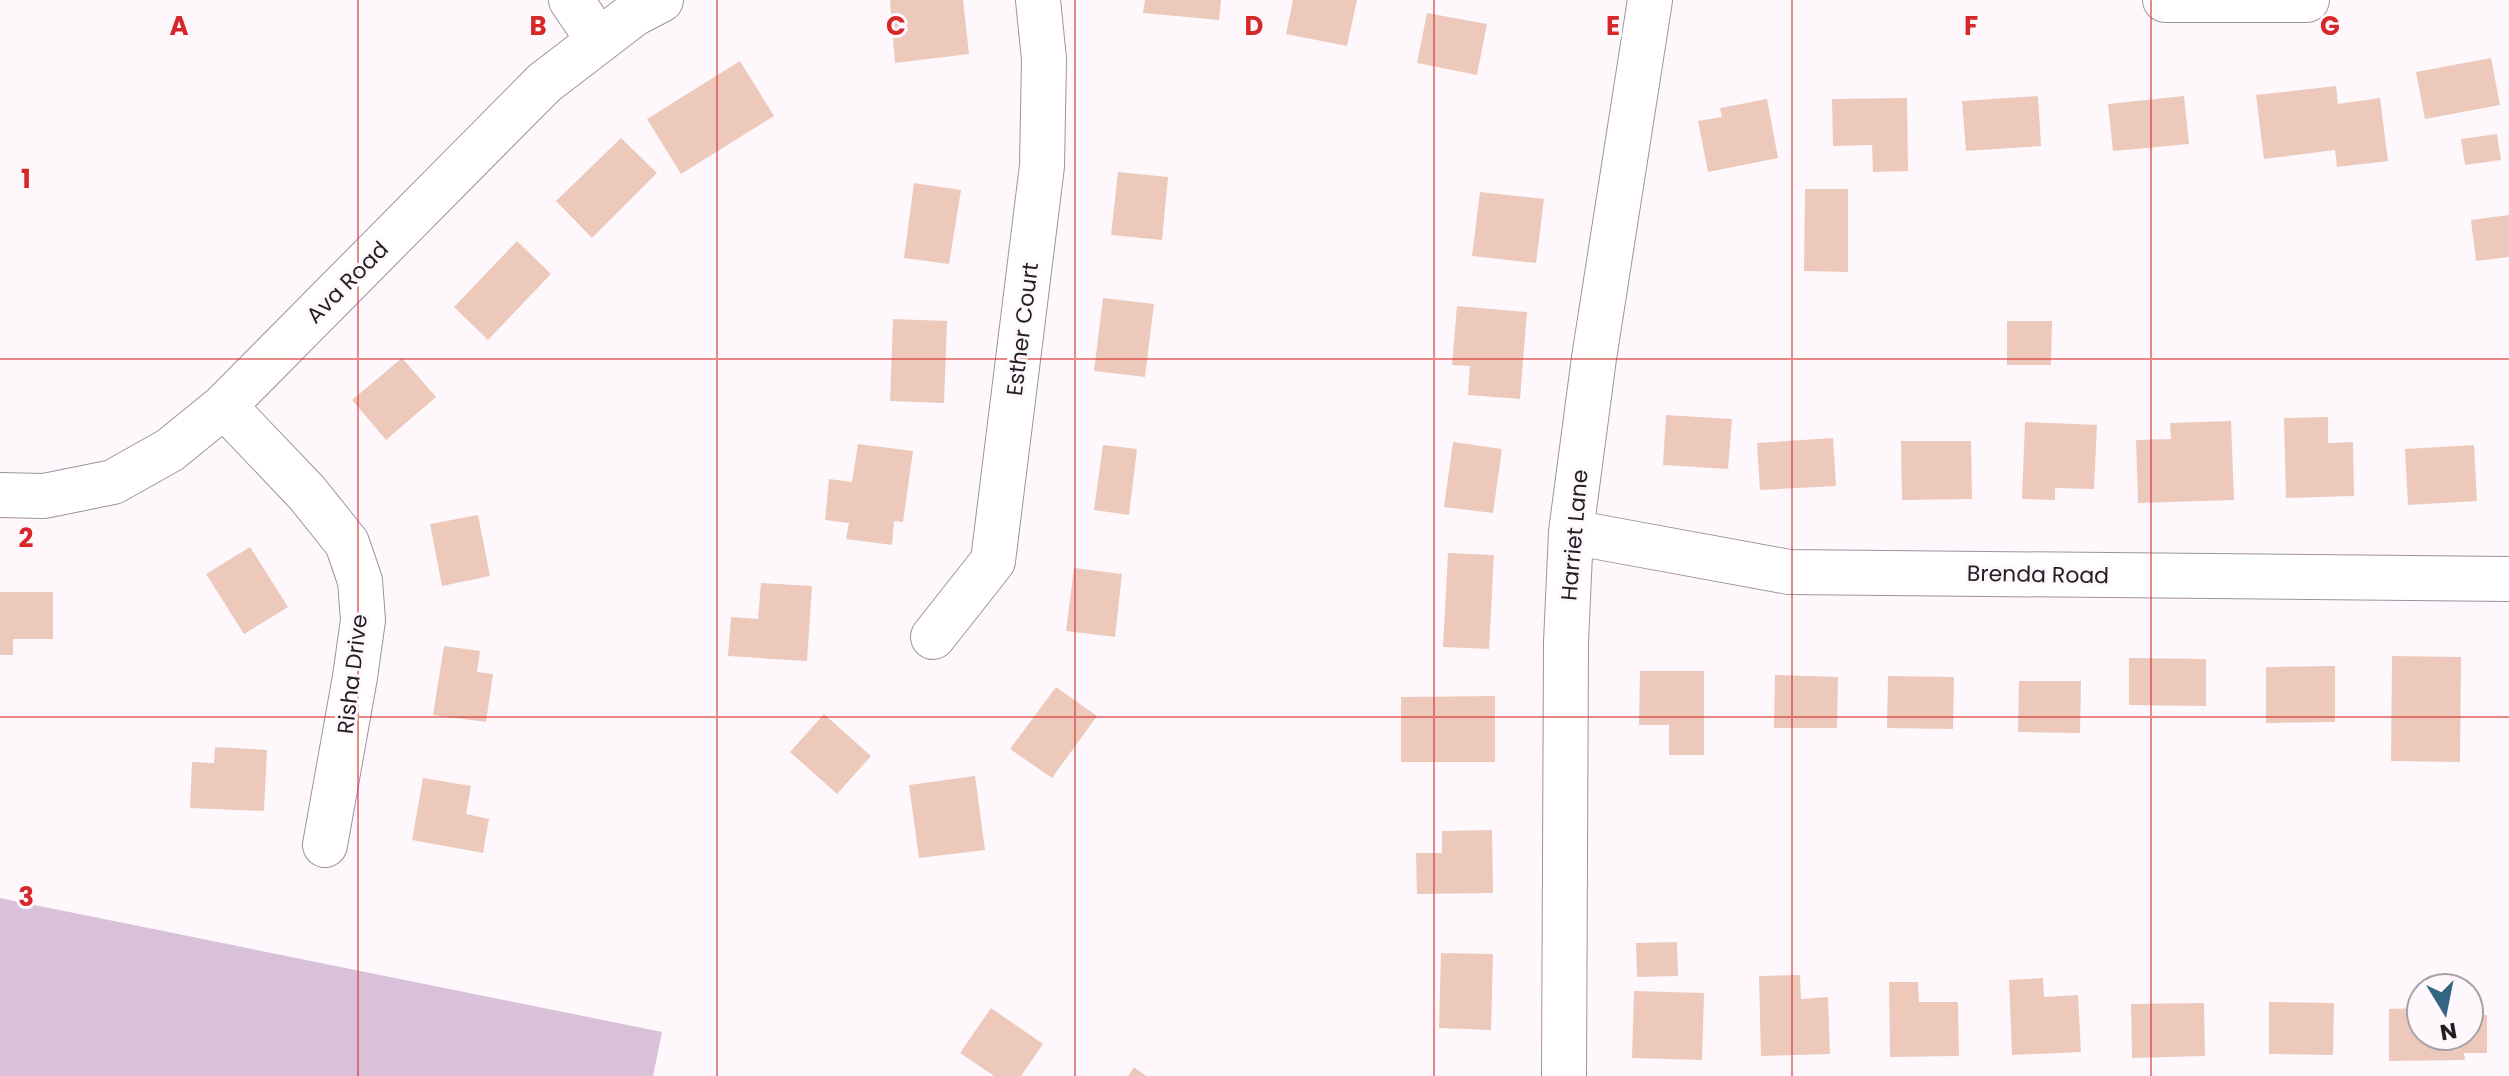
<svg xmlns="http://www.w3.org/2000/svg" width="2509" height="1076" viewBox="0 0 2509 1076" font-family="Poppins,sans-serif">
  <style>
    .green { fill: #d9c1d9 }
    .building { fill: #edc9bb }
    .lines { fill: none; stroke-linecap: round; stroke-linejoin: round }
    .minor-casing { stroke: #9f929f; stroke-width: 46 }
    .minor { stroke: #fff; stroke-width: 44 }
    .grid { fill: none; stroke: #d62828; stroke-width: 2; stroke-opacity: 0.55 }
    .labels { text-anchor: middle; stroke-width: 6; stroke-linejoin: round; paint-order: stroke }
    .street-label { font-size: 22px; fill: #231e23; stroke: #fef8fd }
    .grid-label { font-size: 26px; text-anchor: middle; font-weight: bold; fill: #d62828; stroke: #fef8fd; stroke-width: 6; stroke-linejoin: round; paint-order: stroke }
  </style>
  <rect width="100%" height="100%" fill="#fef8fd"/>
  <path class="green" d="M0,898l662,134 -9,44h-653z"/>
  <path class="building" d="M890,0h73l6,54 -74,9z
    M1145,0h76l-2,20 -76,-7z
    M1293,0h64l-10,46 -61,-12z
    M1427,13l60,11 -10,51 -60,-12z
    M2491,58l9,47 -75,14 -9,-47z
    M740,61l34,55 -93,58 -34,-55z
    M2336,86l2,18 42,-6 8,63 -51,6 -2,-17 -71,9 -8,-64z
    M2038,96l3,50 -75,5 -4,-50z
    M2184,96l5,48 -76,7 -5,-47z
    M1907,98l1,73 -35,1 -1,-27 -39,1 -1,-47z
    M1767,99l11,59 -70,14 -10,-51 24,-4 -2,-9z
    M2497,134l4,26 -36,5 -4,-26z
    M621,138l36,35 -65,65 -36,-37z
    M1118,172l50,5 -6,63 -51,-5z
    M914,183l47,7 -12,74 -45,-6z
    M1805,189h43v83l-44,-1z
    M1480,192l64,7 -8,64 -64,-7z
    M2509,215v42l-33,4 -5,-41z
    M517,241l34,33 -63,66 -34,-33z
    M1103,298l51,6 -9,73 -51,-6z
    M1457,306l70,6 -7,87 -52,-4 2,-29 -18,-1z
    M893,319l54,2 -3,82 -54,-2z
    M2007,321h45l-1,44h-44z
    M402,358l34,39 -50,43 -34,-40z
    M1666,415l66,4 -4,50 -65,-4z
    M2328,417v26l25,-1 1,54 -68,2 -2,-80z
    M2231,421l3,79 -96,3 -2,-63 35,-1 -1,-16z
    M2025,422l72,3 -3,64 -39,-1v12l-33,-1z
    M1833,438l3,48 -76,4 -3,-47z
    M1901,441h70l1,58 -70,1z
    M1453,442l49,7 -9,64 -49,-6z
    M858,444l55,7 -10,71 -9,-1 -2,24 -46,-6 3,-16 -24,-3 4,-41 23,3z
    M1103,445l34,4 -8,66 -35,-5z
    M2474,445l3,56 -69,4 -3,-56z
    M478,515l12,61 -48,10 -12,-62z
    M250,547l38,60 -44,27 -38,-60z
    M1448,553l46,2 -5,94 -46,-2z
    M1074,568l48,6 -7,63 -49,-6z
    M761,583l51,3 -5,75 -79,-5 3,-39 27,2z
    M0,592h53v47h-40v16h-13z
    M444,646l36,5 -3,21 16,2 -7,48 -53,-7z
    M2392,656l69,1 -1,105 -69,-1z
    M2129,658l77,1v47l-77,-1z
    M2335,666v56l-69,1v-56z
    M1640,671h64v84h-35v-30h-30z
    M1775,675l63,2 -1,51h-63z
    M1888,676l66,1 -1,52 -66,-1z
    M2019,681h62l-1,52 -62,-1z
    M1056,687l41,29 -45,62 -42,-29z
    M1495,696v66h-94v-65z
    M824,714l47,42 -34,38 -47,-42z
    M215,747l52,3 -3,61 -74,-3 2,-46 22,1z
    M975,776l10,74 -66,8 -10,-73z
    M423,778l48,8 -5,28 23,5 -6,34 -71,-13z
    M1492,830l1,63 -76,1 -1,-41h26v-22z
    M1677,942l1,34 -41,1 -1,-34z
    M1441,953l52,1 -2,76 -52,-2z
    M1800,975l1,24 27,-2 2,57 -69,2 -2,-80z
    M2043,978l1,19 34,-2 3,57 -69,3 -3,-75z
    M1889,982h29l1,20h39l1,54 -69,1z
    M1634,991l70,2 -2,67 -70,-2z
    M2269,1002l65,1 -1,52 -64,-1z
    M2204,1003l1,53 -73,2 -1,-54z
    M991,1008l52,36 -22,32h-27l-34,-23z
    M2421,1008v28h48v-21h18v38h-23l1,7 -76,1v-52z
    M1134,1067l12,9h-18z"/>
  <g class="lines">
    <defs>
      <path id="minor" d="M571,0l28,41
        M2165,0h142
        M224,406l83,87 40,50 13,38 3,39 -8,57 -30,168
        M0,495l44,1 69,-14 57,-32 54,-44 320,-323 90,-69 27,-14
        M1571,532l218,40 720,7
        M933,637l60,-76 49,-395 2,-107 -6,-59
        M1564,1076l2,-434 5,-110 23,-174 56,-358"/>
    </defs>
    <use href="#minor" class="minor-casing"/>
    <use href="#minor" class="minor"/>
  </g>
  <path class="grid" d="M358,0v1076M717,0v1076M1075,0v1076M1434,0v1076M1792,0v1076M2151,0v1076M0,359h2509M0,717h2509"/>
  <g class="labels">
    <g class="street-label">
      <text transform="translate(347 282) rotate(-45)" y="8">Ava Road</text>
      <text transform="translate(1022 329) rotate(-83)" y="8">Esther Court</text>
      <text transform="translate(1574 535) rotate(-85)" y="8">Harriet Lane</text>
      <text transform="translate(2038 574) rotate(1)" y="8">Brenda Road</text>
      <text transform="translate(352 674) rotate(-83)" y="8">Risha Drive</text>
    </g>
  </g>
  <g class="grid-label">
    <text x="179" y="35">A</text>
    <text x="538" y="35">B</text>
    <text x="896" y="35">C</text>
    <text x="1254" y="35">D</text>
    <text x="1613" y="35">E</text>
    <text x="1971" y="35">F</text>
    <text x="2330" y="35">G</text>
    <text x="26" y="188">1</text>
    <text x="26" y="547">2</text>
    <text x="26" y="906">3</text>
  </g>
  <g transform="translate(2445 1012) rotate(170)"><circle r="38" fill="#fef8fd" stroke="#a6a1a6" stroke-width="2"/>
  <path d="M0-6L14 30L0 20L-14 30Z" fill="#346583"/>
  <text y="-12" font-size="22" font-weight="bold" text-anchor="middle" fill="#231e23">N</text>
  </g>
</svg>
